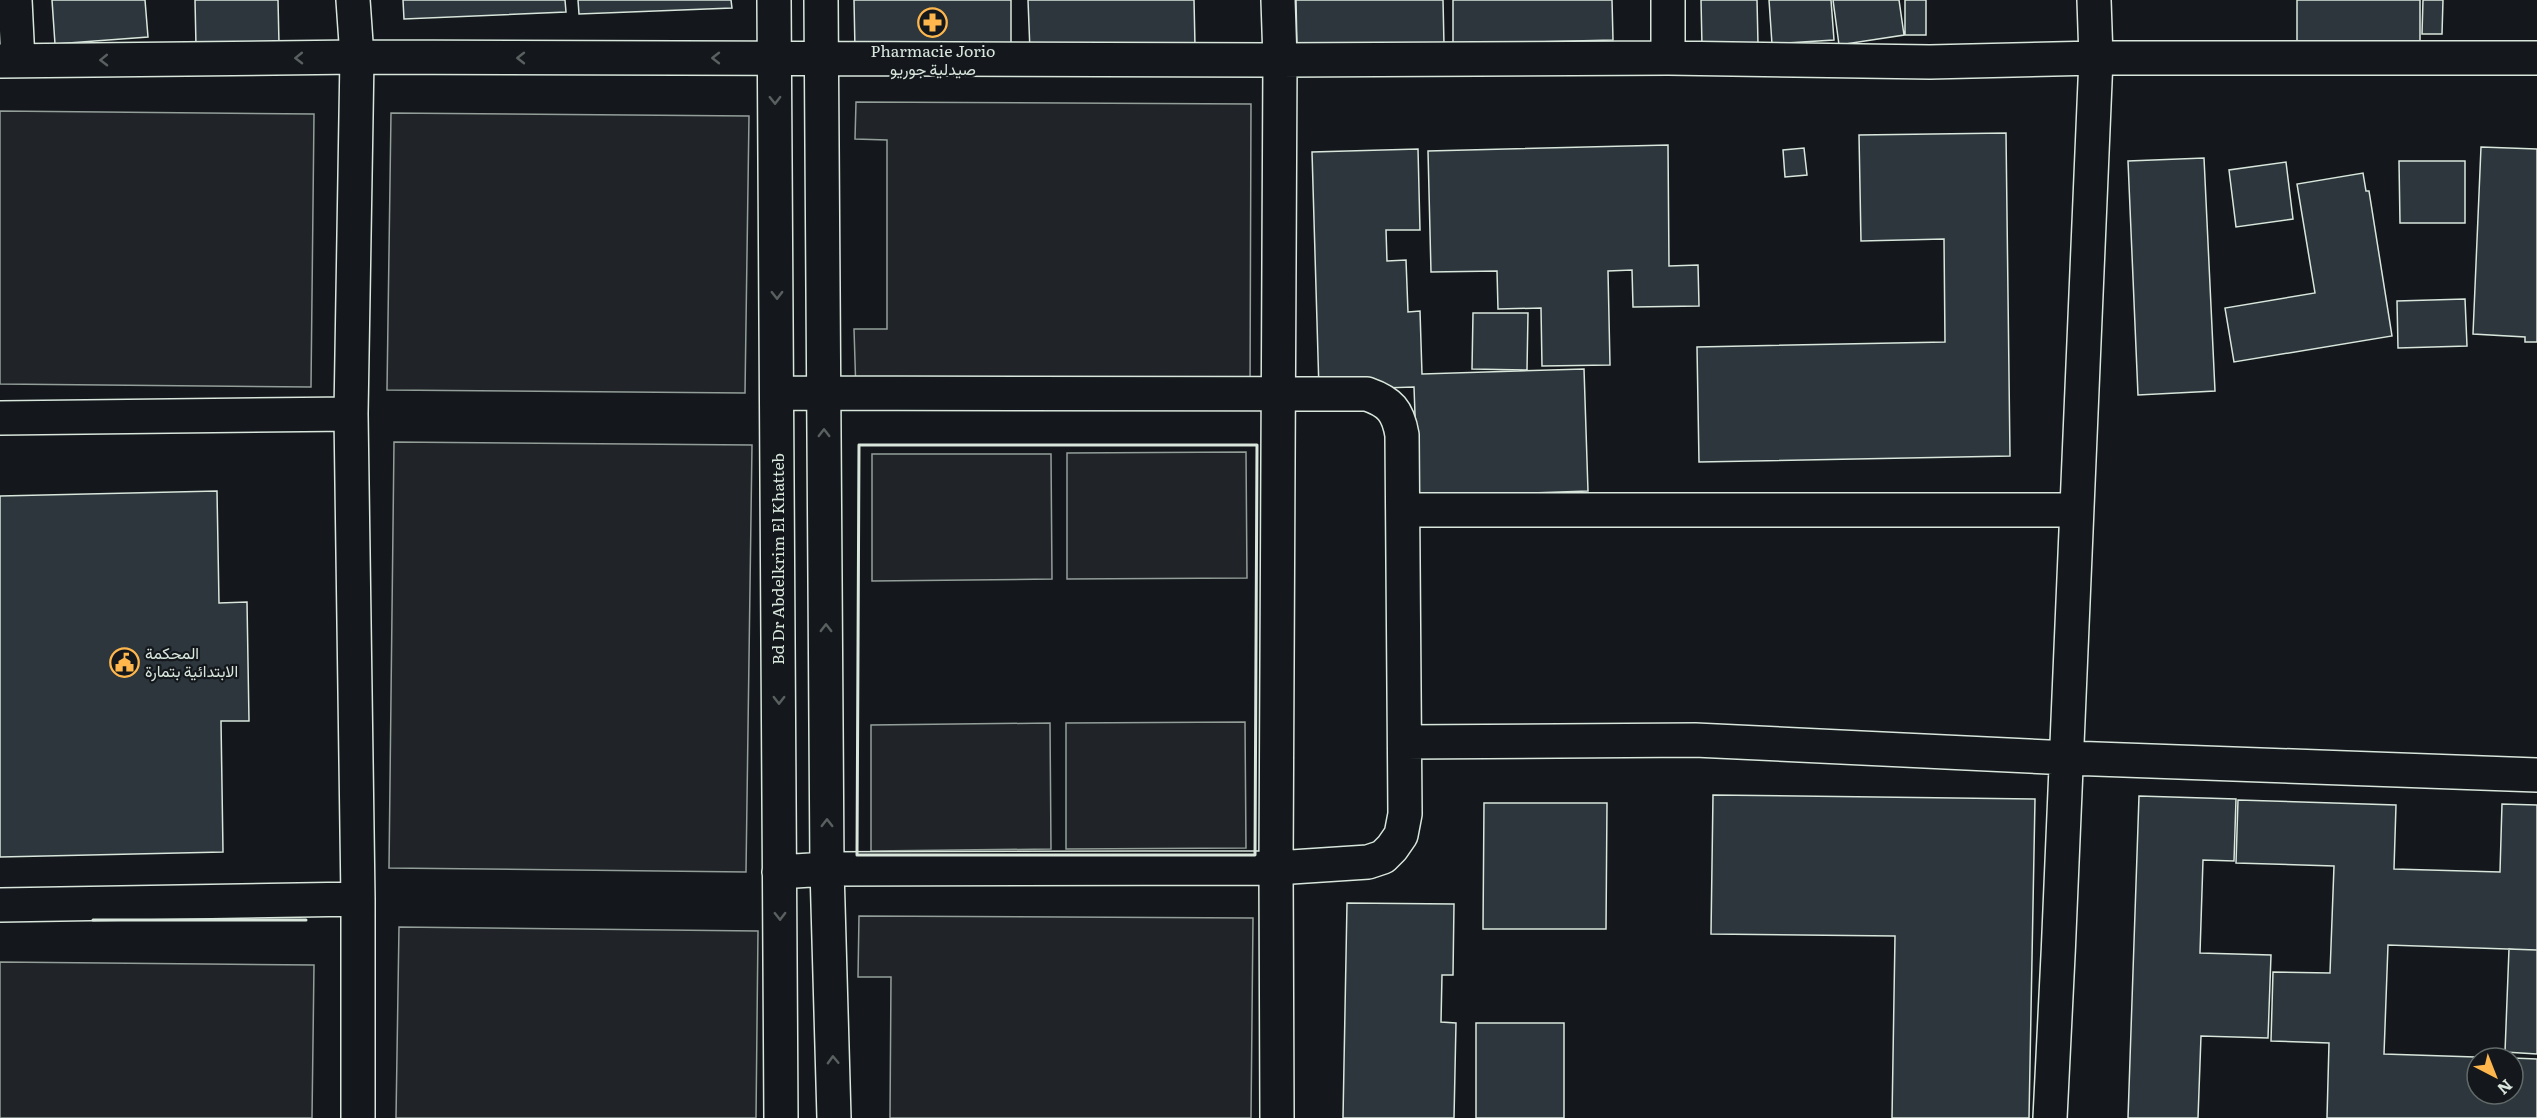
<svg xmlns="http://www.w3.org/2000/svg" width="2537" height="1118" viewBox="0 0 2537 1118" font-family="Literata,Vazirmatn,serif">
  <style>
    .green { fill: #202428; stroke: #939e99; stroke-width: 1.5 }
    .building { fill: #2c363c; stroke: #d8e6dc; stroke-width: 1.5 }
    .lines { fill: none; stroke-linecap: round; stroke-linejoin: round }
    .minor-casing { stroke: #d8e6dc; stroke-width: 36 }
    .minor { stroke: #14181c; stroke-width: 33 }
    .wall { stroke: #d8e6dc; stroke-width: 3 }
    .oneway { stroke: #59605f }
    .labels { text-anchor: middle; stroke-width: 4.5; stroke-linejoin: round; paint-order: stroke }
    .poi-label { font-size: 16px; fill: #d8e6dc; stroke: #14181c }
    .street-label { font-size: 16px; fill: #d8e6dc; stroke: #14181c }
  </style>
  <rect width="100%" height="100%" fill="#14181c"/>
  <path class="green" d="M856,102l395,2 -1,291 -394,-2 -2,-64h33v-189l-32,-1z
    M0,111l314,3 -3,273 -311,-3z
    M391,113l358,3 -4,277 -358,-3z
    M394,442l358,3 -6,427 -357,-4z
    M1246,452l1,126 -180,1v-126z
    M872,454h179l1,125 -180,2z
    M1245,722l1,126 -180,1v-126z
    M1050,723l1,126 -180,2v-126z
    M859,916l394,2 -2,200h-361l1,-141h-33z
    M399,927l359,4 -2,187h-360z
    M0,962l314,3 -2,153h-312z"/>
  <path class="building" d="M52,0h93l3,37 -93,7z
    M195,0h83l1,44 -83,2z
    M403,0h162l1,12 -162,7z
    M578,0h153l1,8 -153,6z
    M854,0h157v47l-156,3z
    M1028,0h166l1,46 -165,5z
    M1296,0h147l1,45 -147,2z
    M1453,0h159l1,40 -160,4z
    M1701,0h56l1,44 -56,2z
    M1769,0h62l3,40 -62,4z
    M1833,0h66l5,35 -65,10z
    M1905,0h21v35h-21z
    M2297,0h123v49l-123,2z
    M2423,0h20l-1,34h-20z
    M2006,133l4,323 -311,6 -2,-115 248,-5 -1,-103 -83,2 -2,-106z
    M1668,145l1,121 29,-1 1,41 -66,1 -1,-37 -24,1 2,94 -68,1 -1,-58 -43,1 -1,-38 -66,1 -3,-121z
    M2481,147l56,2v193h-12v-5l-52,-3z
    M1804,148l3,27 -22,2 -2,-27z
    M1418,149l2,81h-34l1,31 19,-1 2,52 12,-1 2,63 162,-5 4,122 -170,6 -4,-110 -95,3 -7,-238z
    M2204,158l11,233 -77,4 -10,-234z
    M2399,161h66v62h-65z
    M2286,162l7,57 -57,8 -7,-57z
    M2363,173l3,18h3l23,145 -158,26 -9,-54 90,-15 -18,-109z
    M2465,299l2,47 -69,2 -1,-47z
    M1473,313h55l-1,57 -55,-1z
    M217,491l2,112 28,-1 2,119h-28l2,131 -223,5v-361z
    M1713,795l322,4 -6,319h-137l3,-182 -184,-2z
    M2139,796l97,3 -2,62 -31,-1 -3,93 71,2 -3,83 -67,-2 -3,82h-70z
    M2238,800l158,5 -2,64 106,3 2,-68 35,1v145l-149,-5 -4,109 122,4h-29v36h36v-36l24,1v59h-210l2,-75 -58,-2 2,-69 57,1 4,-107 -98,-3z
    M1484,803h123l-1,126h-123z
    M1347,903l107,1 -1,71h-11l-1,47 15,1 -2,95h-111z
    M2509,949l28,1v104l-32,-2z
    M1476,1023h88v95h-88z"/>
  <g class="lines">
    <defs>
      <path id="minor" d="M15,0l3,61
        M353,0l4,57 -6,357 7,485v219
        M774,0l7,1118
        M821,0l6,869 7,249
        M1668,58v-58
        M0,61l357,-4 923,3 388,-2 262,4 166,-4h441
        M778,393l589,1c23,8 31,17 35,41l3,379 -4,21 -9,13 -9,9 -15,5 -92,6 -449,1 -48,3
        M0,418l351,-4
        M1403,510h673
        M1405,742l290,-2 374,18 468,17
        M0,905l358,-6
        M1277,1118l-1,-250 4,-808 -2,-60
        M2050,1118c18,-353 32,-706 46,-1060l-2,-58"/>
    </defs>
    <use href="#minor" class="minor-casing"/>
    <use href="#minor" class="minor"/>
    <path class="wall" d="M859,445h398l-2,410h-398z
      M93,920h213"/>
  </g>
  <defs><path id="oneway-chevron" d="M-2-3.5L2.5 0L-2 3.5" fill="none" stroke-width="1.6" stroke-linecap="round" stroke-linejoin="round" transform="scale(1.5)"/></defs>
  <g class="oneway">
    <use href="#oneway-chevron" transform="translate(299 58) rotate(179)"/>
    <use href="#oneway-chevron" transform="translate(521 58) rotate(-180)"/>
    <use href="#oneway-chevron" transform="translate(716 58) rotate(-180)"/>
    <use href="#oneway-chevron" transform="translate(104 60) rotate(179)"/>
    <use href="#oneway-chevron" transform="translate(775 100) rotate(89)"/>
    <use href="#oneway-chevron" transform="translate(777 295) rotate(89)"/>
    <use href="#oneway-chevron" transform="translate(824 433) rotate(-90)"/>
    <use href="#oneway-chevron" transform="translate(826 628) rotate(-90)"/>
    <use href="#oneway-chevron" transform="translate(779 700) rotate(90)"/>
    <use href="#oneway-chevron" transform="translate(827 823) rotate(-90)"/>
    <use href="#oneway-chevron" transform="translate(780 916) rotate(89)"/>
    <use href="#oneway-chevron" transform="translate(833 1060) rotate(-92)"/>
  </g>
  <defs>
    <symbol id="pharmacy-ring" viewBox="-11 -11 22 22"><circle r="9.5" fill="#14181c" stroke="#ffb74d" stroke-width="1.5"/><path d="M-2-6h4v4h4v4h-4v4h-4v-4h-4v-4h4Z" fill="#ffb74d"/></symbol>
    <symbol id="civic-ring" viewBox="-11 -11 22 22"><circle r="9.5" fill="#14181c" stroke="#ffb74d" stroke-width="1.5"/><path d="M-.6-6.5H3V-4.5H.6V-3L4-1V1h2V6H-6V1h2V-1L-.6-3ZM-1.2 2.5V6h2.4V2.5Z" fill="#ffb74d"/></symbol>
  </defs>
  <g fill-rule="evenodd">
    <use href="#pharmacy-ring" x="916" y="6" width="33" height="33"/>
    <use href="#civic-ring" x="108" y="646" width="33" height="33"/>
  </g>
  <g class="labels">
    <g class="poi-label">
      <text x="933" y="57">Pharmacie Jorio<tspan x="933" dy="18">صيدلية جوريو</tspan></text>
      <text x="145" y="659" text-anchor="start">المحكمة<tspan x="145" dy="18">الابتدائية بتمارة</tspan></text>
    </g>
    <g class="street-label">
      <text transform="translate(778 559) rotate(-90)" y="6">Bd Dr Abdelkrim El Khatteb</text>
    </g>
  </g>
  <g transform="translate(2495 1076) rotate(138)"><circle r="28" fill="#14181c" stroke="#626a69" stroke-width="1.5"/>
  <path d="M0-4.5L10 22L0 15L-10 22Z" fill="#ffb74d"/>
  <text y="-9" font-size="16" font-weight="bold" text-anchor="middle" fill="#d8e6dc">N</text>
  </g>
</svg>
